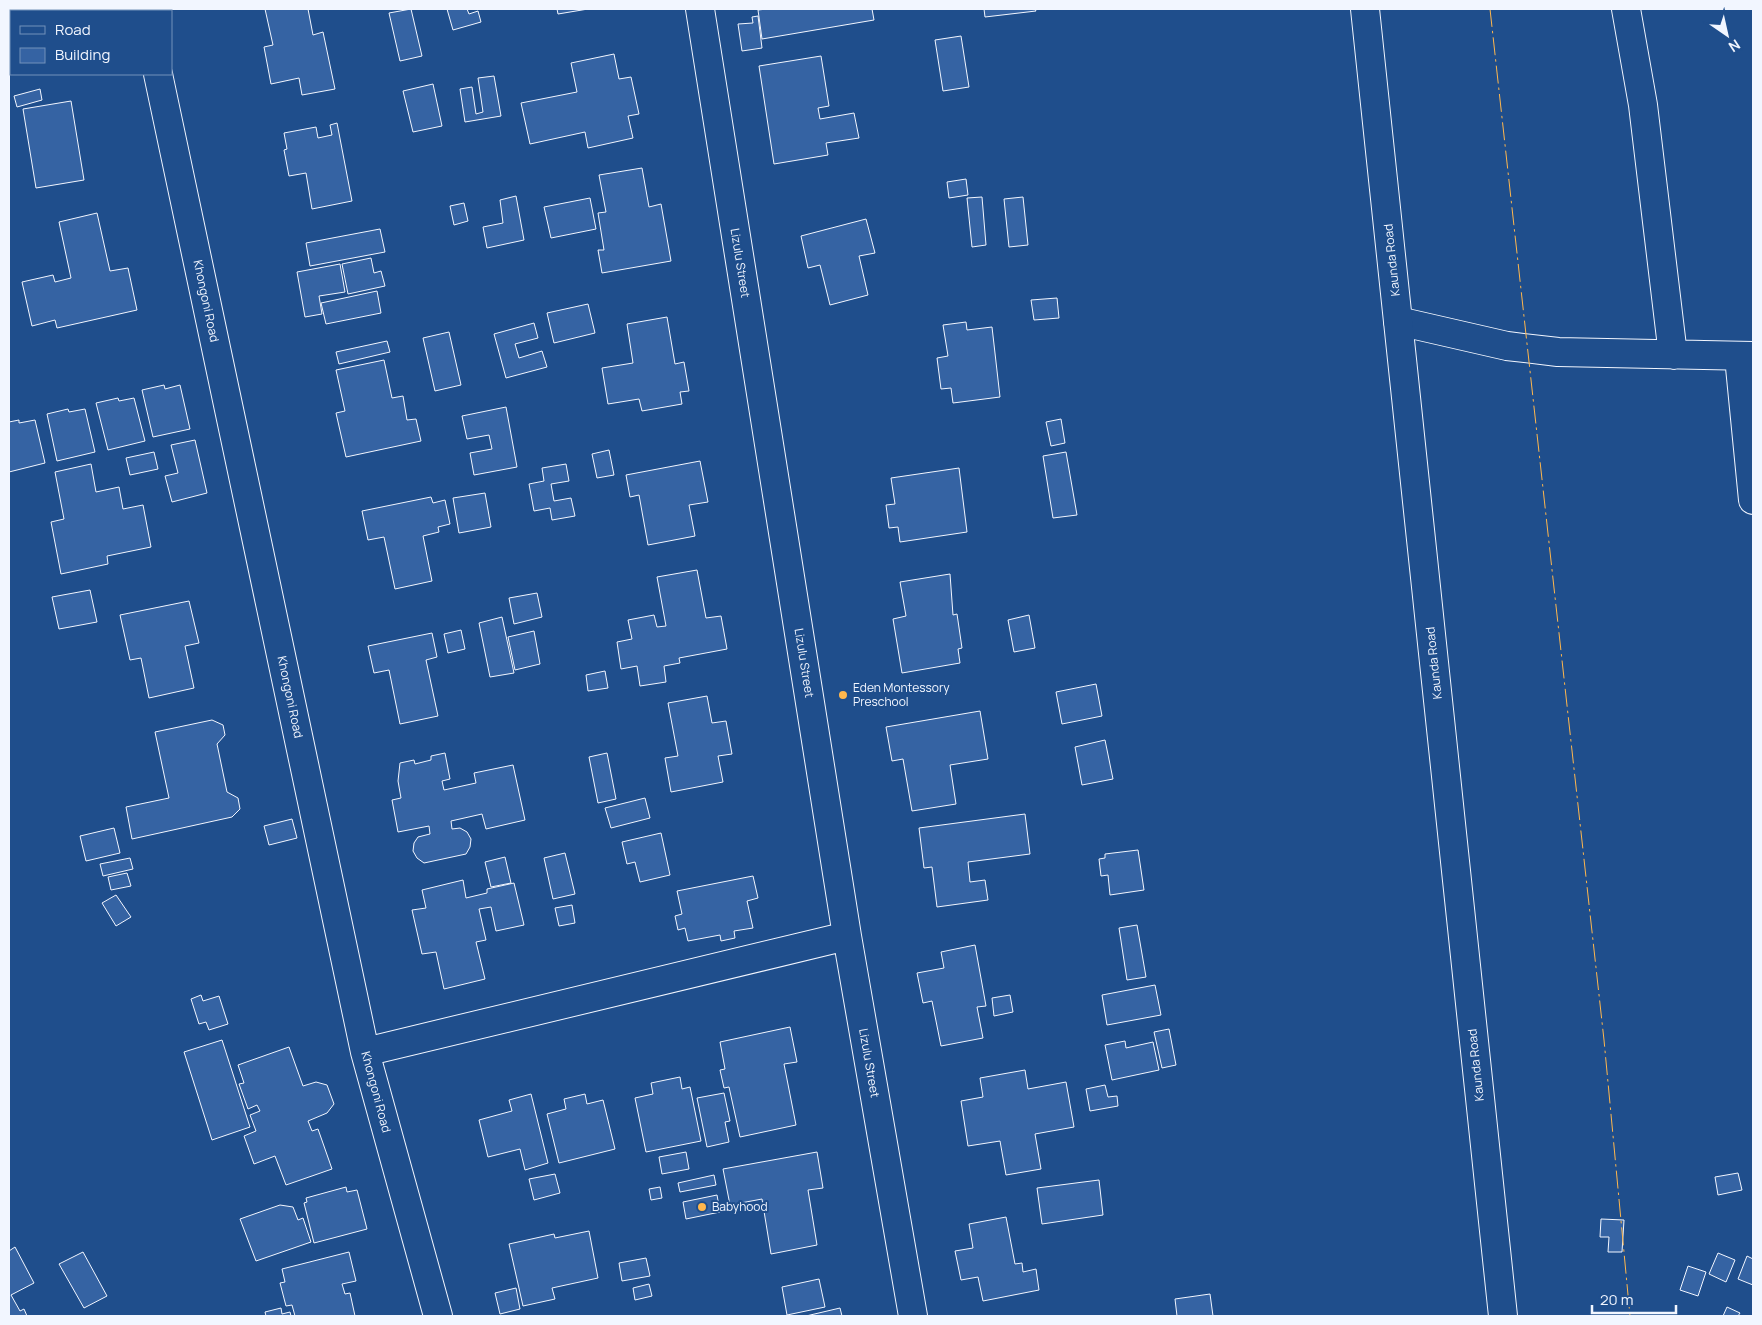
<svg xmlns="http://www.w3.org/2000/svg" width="1762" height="1325" viewBox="0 0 1762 1325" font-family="Manrope,sans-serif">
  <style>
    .building { fill: #3563a3; stroke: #f2f6ff }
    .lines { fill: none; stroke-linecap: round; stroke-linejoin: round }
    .minor-casing { stroke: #f2f6ff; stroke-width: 30 }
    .major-casing { stroke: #f2f6ff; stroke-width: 30 }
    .minor { stroke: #1f4e8c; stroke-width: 28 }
    .major { stroke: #1f4e8c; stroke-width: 28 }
    .power { stroke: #ffb74d; stroke-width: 1; stroke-dasharray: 18 4 2.5 4; stroke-linecap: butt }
    .poi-dot { fill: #ffb74d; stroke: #1f4e8c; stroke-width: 2 }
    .labels { text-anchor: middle; stroke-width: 4; stroke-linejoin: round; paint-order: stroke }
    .street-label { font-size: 12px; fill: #f2f6ff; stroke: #1f4e8c }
    .poi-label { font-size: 12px; fill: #f2f6ff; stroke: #1f4e8c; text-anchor: start }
  </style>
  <rect width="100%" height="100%" fill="#1f4e8c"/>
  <path class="building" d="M9,9h30v2h-28v51h-2z
    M265,9h43l5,26 10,-3 12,57 -33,6 -3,-17 -28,6 -7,-37 9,-2z
    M411,9l11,47 -22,5 -11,-48z
    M447,9h20l2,5 9,-3 3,11 -28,8z
    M557,9h31l-30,5z
    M767,9h105l2,11 -112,19 -4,-29z
    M984,9h51l1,2 -51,6z
    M758,16l4,32 -20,3 -4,-27 15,-1 -1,-6z
    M961,36l8,51 -26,4 -8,-51z
    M614,54l5,25 12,-2 8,37 -11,2 5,22 -45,10 -3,-16 -55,12 -9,-41 56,-11 -6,-29z
    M821,56l8,50 -11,2 2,11 34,-6 5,25 -33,5 2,12 -54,9 -15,-98z
    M494,76l7,40 -36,6 -5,-33 12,-2 4,27 7,-2 -5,-34z
    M433,84l9,42 -29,6 -10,-41z
    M40,89l2,11 -25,7 -3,-11z
    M71,101l13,79 -48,8 -13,-79z
    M337,123l15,78 -40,8 -6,-36 -17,3 -5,-26 3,-1 -3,-16 32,-6 2,11 14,-3 -2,-10z
    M642,168l7,39 12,-3 10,57 -69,12 -4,-23h6l-6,-37 8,-1 -7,-37z
    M966,179l2,16 -19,3 -2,-16z
    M516,196l8,44 -37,8 -4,-21 20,-4 -3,-23z
    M982,197l4,48 -14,2 -5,-49z
    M1023,197l5,48 -19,2 -5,-48z
    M590,198l6,31 -45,9 -7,-31z
    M464,203l4,18 -14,4 -4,-19z
    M97,213l13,58 18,-3 9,42 -80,18 -2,-8 -23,6 -10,-44 31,-7 2,7 16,-4 -12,-56z
    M866,219l9,34 -16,3 9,39 -38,10 -10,-40 -12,3 -7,-32z
    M380,229l5,23 -75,14 -4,-23z
    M371,258l3,15 7,-2 4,15 -37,8 -6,-30z
    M340,264l5,28 -26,4 3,18 -17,3 -8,-45z
    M377,291l4,22 -55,11 -5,-21z
    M1057,298l2,20 -25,2 -3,-20z
    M588,304l7,29 -41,10 -7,-30z
    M667,317l8,47 9,-2 5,29 -9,1 2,12 -40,7 -3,-12 -31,5 -6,-36 31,-5 -6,-39z
    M966,322l1,8 25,-3 8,70 -47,6 -2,-15 -10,1 -4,-31 11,-2 -5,-31z
    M534,323l4,15 -23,6 4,14 23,-7 5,16 -41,11 -12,-44z
    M449,332l12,53 -26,6 -12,-53z
    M387,341l3,11 -51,12 -3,-12z
    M384,360l8,38 11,-2 4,24 9,-1 5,22 -75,16 -10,-44 9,-2 -9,-41z
    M164,385l1,4 15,-4 10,44 -37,8 -11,-47z
    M118,398l1,3 15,-3 11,43 -37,9 -12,-47z
    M506,407l11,60 -43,8 -4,-22 22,-4 -3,-14 -22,4 -5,-23z
    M68,409l1,3 16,-3 10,43 -38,9 -10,-47z
    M1061,419l4,24 -14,3 -5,-24z
    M19,420v3l16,-3 10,43 -36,9v-50z
    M195,440l12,53 -35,9 -7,-26 13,-3 -7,-28z
    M609,450l5,25 -17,3 -5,-24z
    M154,452l4,17 -28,6 -4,-17z
    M1066,452l11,63 -24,3 -10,-62z
    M700,461l8,41 -19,3 6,31 -47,9 -9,-50 -9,2 -4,-22z
    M91,464l5,28 23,-5 4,22 20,-4 8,42 -44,9 1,8 -47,10 -10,-52 13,-3 -9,-47z
    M566,464l3,17 -18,3 3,17 17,-3 4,18 -23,4 -2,-12 -16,3 -5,-27 15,-3 -2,-13z
    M959,468l8,64 -67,10 -2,-15 -9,1 -3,-23 9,-1 -4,-26z
    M485,493l6,34 -32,6 -6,-35z
    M431,497l2,6 12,-3 5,24 -12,3 1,5 -16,4 9,45 -37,8 -11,-52 -16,3 -6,-29z
    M697,570l9,48 15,-2 6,33 -48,9 1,5 -16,3 2,16 -26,4 -3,-20 -16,3 -4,-27 15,-3 -4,-19 26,-5 3,12 9,-1 -9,-49z
    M950,574l3,41 4,-1 5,34 -4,1 2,14 -58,10 -9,-54 13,-3 -6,-34z
    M90,590l7,32 -38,7 -7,-32z
    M537,593l5,24 -28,7 -5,-26z
    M189,601l10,42 -14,3 9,42 -45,10 -8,-40 -11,2 -10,-45z
    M1029,615l6,33 -21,4 -6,-32z
    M502,617l12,56 -24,4 -11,-54z
    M461,630l4,19 -17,4 -4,-19z
    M534,631l6,33 -25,6 -7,-33z
    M432,633l5,24 -11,3 12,56 -38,8 -11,-54 -15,3 -6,-27z
    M605,671l3,17 -20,3 -2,-16z
    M1096,684l6,32 -40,8 -6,-32z
    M707,696l5,27 14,-2 6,33 -14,2 5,26 -52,10 -6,-34 13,-2 -10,-53z
    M980,711l8,48 -38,6 6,39 -44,7 -9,-52 -11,2 -6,-34z
    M212,720l11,5 2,10 -8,9 10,48 11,6 2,11 -8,8 -100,22 -6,-32 43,-9 -14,-66z
    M1105,740l8,39 -31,6 -7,-38z
    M445,753l5,26 -8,2 2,9 32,-7 -2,-10 39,-8 12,55 -39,9 -4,-15 -31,7 1,8 8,-1 7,4 4,7 -1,8 -4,7 -42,9 -7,-5 -4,-7 1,-8 4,-6 12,-3 -1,-8 -31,6 -6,-32 9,-2 -3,-17 2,-18 14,-3 1,4 16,-4v-4z
    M607,753l9,46 -18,4 -9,-46z
    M645,798l5,20 -39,10 -6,-20z
    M1025,814l5,40 -62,8 2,20 15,-2 3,20 -51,7 -5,-40 -8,1 -5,-40z
    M292,819l5,19 -28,7 -5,-19z
    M114,828l6,25 -34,8 -6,-25z
    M661,833l9,42 -30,7 -5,-20 -8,2 -5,-22z
    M1138,850l6,40 -34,5 -2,-20 -7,1 -2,-17 6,-1v-4z
    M565,853l10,41 -22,5 -9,-41z
    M505,857l6,26 -20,4 -6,-25z
    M130,858l3,11 -30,7 -3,-12z
    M127,873l4,13 -20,4 -3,-13z
    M753,876l5,22 -11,3 6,27 -19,3 1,7 -14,3 -1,-6 -32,6 -3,-13 -7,2 -3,-14 7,-2 -5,-23z
    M463,880l3,18 21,-5v-4l27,-6 10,42 -28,6 -5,-24 -12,2 7,31 -10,2 9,37 -41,10 -8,-37 -14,2 -10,-44 14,-2 -4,-18z
    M116,895l15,22 -15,9 -14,-23z
    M572,905l3,18 -16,3 -4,-18z
    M1137,925l9,52 -19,3 -8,-52z
    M975,945l11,61 -9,1 6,31 -42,8 -9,-45 -9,2 -6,-30 27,-5 -3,-16z
    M1155,985l6,30 -54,10 -5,-30z
    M201,995l2,6 16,-5 9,28 -19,6 -3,-8 -7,2 -8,-25z
    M1010,995l3,17 -19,4 -2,-18z
    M790,1027l7,35 -13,2 12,61 -56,12 -11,-50 -5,1 -4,-18 5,-1 -5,-27z
    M1169,1029l7,36 -14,3 -8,-36z
    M222,1040l28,87 -38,13 -28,-88z
    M1125,1041l1,7 27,-6 6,28 -47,10 -7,-35z
    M289,1047l14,39 13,-4 11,3 7,19 -7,9 -19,8 4,10 6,-2 14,40 -46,16 -11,-29 -21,8 -10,-28 12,-5 -6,-16 10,-4 -3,-6 -9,4 -9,-25 5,-1 -6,-18z
    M1025,1070l3,19 38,-7 8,45 -39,7 6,35 -35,6 -6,-34 -32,5 -7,-45 22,-4 -3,-19z
    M680,1077l2,12 8,-2 11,54 -55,11 -11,-54 18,-4 -2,-11z
    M1105,1085l3,12 9,-1 1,10 -28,5 -4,-22z
    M724,1093l6,28 -5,1 4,20 -22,5 -10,-49z
    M531,1094l17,69 -23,7 -5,-21 -32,8 -9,-37 33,-9 -3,-11z
    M585,1094l2,10 16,-4 12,49 -56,14 -12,-49 19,-5 -2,-10z
    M686,1152l3,17 -27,5 -3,-17z
    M817,1152l6,36 -15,2 9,55 -46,9 -9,-55 -32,6 -7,-36z
    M1738,1173l4,17 -24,5 -3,-18z
    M555,1174l5,19 -26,7 -5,-21z
    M714,1175l2,10 -36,7 -2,-9z
    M1099,1180l4,35 -61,9 -5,-36z
    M346,1187l1,5 10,-2 10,39 -53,14 -10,-40 3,-1 -1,-4z
    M660,1187l2,11 -11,2 -2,-11z
    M717,1195l3,17 -34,7 -3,-17z
    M280,1205l13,2 5,13 5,-2 8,24 -55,19 -16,-42z
    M1006,1217l9,47 7,-1 1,9 13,-3 3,21 -56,11 -5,-24 -17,3 -6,-29 18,-3 -4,-24z
    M1601,1219l23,1 -2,32h-14l1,-15h-9z
    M589,1231l9,47 -46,10 3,11 -32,7 -14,-62 45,-10 1,4z
    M15,1247l19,36 -23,12 9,16 4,-2 3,7h-18v-65z
    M83,1252l24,44 -23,12 -25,-44z
    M349,1252l7,29 -14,3 3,10 5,-1 5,23h-60l-3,-11 -6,1 -6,-23 5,-1 -3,-13z
    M1718,1253l17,7 -9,22 -17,-8z
    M1747,1256l6,3v26l-15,-6z
    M646,1258l4,18 -28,5 -3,-18z
    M1688,1266l18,6 -8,24 -18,-6z
    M819,1279l6,28 -38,8 -5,-28z
    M649,1284l3,12 -17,4 -2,-12z
    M516,1288l4,21 -20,5 -5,-21z
    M1210,1294l3,22h-36l-2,-17z
    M1727,1307l13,6 -2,3h-15z
    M281,1308l1,6 8,-2 1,4h-25l-1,-4z
    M840,1308l2,8h-36z"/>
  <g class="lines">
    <defs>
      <path id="minor" d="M144,9v2
        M700,9l147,927 66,380
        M1626,9l17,96 30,250
        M158,74l207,978 73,264
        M1398,321l109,25 51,6 195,4
        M1739,357l14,143
        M365,1052l482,-116"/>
      <path id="major" d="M1365,9l138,1307"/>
    </defs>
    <use href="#minor" class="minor-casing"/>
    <use href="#major" class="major-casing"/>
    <use href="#minor" class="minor"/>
    <use href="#major" class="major"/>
    <path class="power" d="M1490,9l114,1031 26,276"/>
  </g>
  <g class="poi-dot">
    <circle cx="843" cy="695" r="5"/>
    <circle cx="702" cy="1207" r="5"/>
  </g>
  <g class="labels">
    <g class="street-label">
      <text transform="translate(1392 260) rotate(-96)" y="4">Kaunda Road</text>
      <text transform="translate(740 263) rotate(81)" y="4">Lizulu Street</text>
      <text transform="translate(206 301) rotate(78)" y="4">Khongoni Road</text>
      <text transform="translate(804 663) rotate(81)" y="4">Lizulu Street</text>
      <text transform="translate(1434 663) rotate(-96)" y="4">Kaunda Road</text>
      <text transform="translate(290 697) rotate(78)" y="4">Khongoni Road</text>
      <text transform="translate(869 1063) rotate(80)" y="4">Lizulu Street</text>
      <text transform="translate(1476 1065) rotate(-96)" y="4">Kaunda Road</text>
      <text transform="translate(376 1092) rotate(75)" y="4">Khongoni Road</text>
    </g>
    <g class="poi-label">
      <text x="853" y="692">Eden Montessory<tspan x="853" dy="14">Preschool</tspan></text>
      <text x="712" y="1211">Babyhood</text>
    </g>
  </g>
  <rect width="1762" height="1325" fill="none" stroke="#f2f6ff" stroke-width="20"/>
  <rect x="10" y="10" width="162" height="65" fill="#1f4e8c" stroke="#7391ba"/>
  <rect x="20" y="26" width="25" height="8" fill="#1f4e8c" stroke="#7391ba"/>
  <text x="55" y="35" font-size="15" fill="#f2f6ff">Road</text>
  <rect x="20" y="48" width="25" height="15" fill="#3563a3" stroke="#7391ba"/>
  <text x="55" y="60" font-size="15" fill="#f2f6ff">Building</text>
  <g transform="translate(1727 35) rotate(146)" stroke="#1f4e8c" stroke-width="4" paint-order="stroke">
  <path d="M0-4L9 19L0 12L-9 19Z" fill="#f2f6ff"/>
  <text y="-8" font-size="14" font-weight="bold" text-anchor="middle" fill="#f2f6ff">N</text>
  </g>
  <path d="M1592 1305v8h84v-8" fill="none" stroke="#f2f6ff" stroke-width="2.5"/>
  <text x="1600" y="1305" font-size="15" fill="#f2f6ff" stroke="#1f4e8c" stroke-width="4" paint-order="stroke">20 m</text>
</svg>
